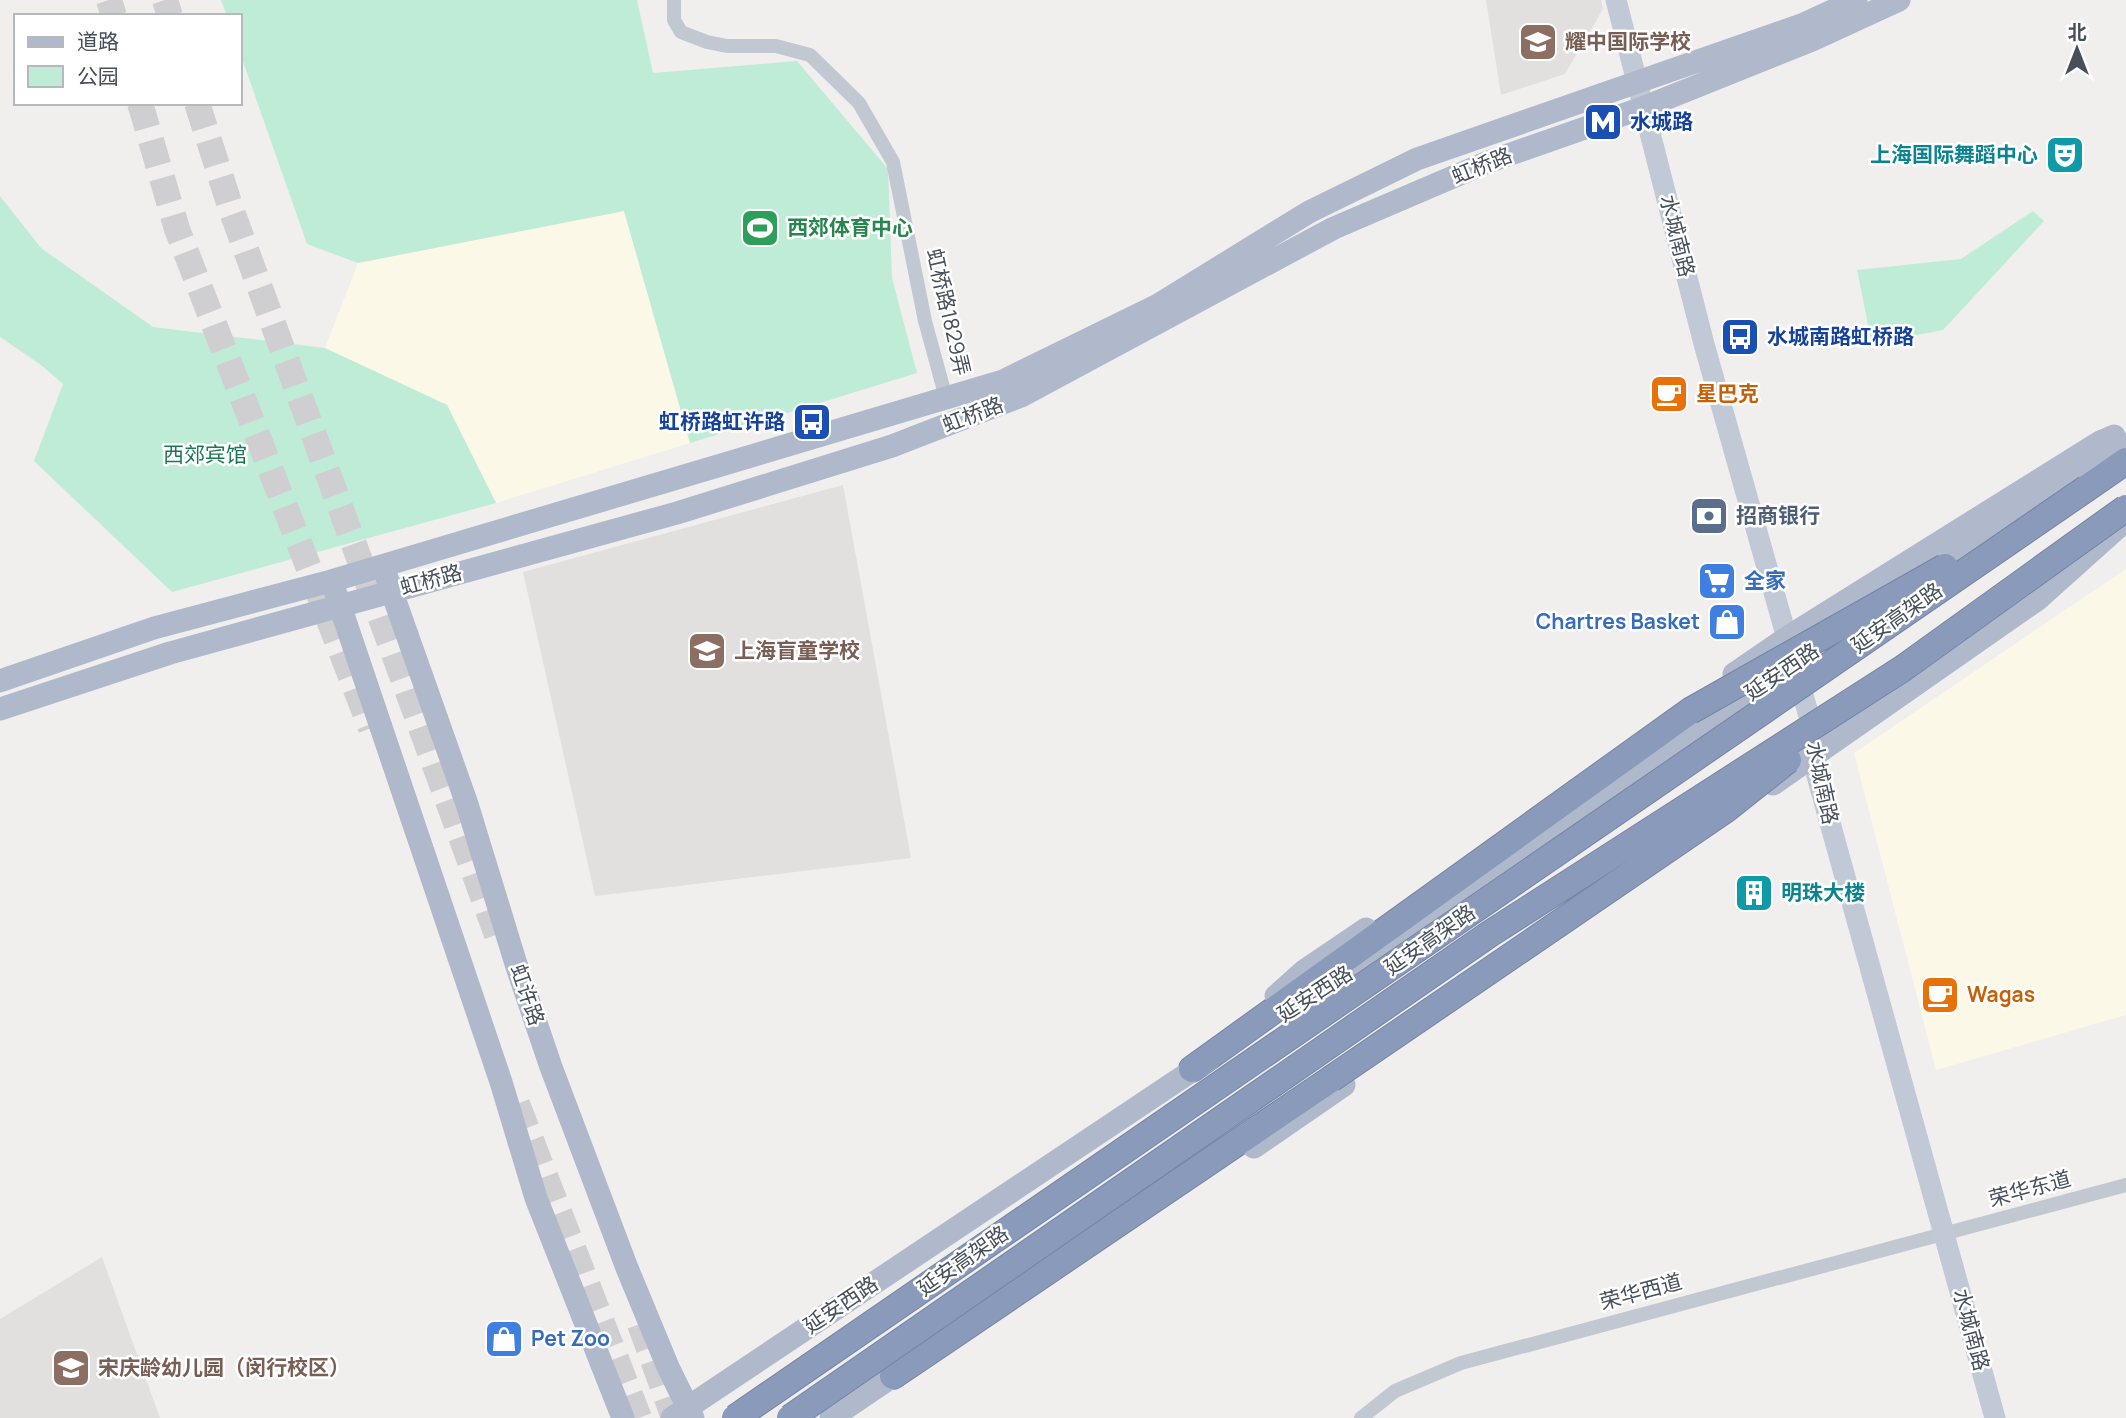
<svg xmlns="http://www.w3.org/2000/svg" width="2126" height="1418" viewBox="0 0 2126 1418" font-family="Manrope,'Noto Sans SC',sans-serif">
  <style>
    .commercial { fill: #fbf8e8 }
    .education { fill: #e1e0df }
    .green { fill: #bfecd7 }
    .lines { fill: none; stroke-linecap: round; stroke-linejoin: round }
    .highway-tunnel { stroke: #cfced0; stroke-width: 26; stroke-dasharray: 26 13; stroke-linecap: butt }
    .highway-casing { stroke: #7485a6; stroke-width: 28 }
    .street { stroke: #c2c8d2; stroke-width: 14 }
    .secondary { stroke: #c2c9d6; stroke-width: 21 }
    .primary { stroke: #afb9cb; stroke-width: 23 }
    .highway { stroke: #899aba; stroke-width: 26 }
    .highway-bridge-casing { stroke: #7485a6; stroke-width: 28; stroke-linecap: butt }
    .highway-bridge { stroke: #899aba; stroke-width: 26 }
    .labels { text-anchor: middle; stroke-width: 5; stroke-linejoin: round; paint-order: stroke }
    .education-label { font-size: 21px; font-weight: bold; fill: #785e54; stroke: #fff; text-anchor: start }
    .transit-label { font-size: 21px; font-weight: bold; fill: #164399; stroke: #fff; text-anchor: start }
    .culture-label { font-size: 21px; font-weight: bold; fill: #0d838f; stroke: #fff; text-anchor: end }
    .street-label { font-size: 21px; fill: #474f5a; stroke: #fff }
    .leisure-label { font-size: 21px; font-weight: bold; fill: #27864d; stroke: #fff; text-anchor: start }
    .food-label { font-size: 21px; font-weight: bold; fill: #c56008; stroke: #fff; text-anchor: start }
    .park-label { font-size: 21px; fill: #1c7757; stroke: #fff }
    .service-label { font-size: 21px; font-weight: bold; fill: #4e5e75; stroke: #fff; text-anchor: start }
    .shop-label { font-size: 21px; font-weight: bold; fill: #366cbe; stroke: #fff; text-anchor: start }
  </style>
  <rect width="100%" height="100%" fill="#f1eeee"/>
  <path class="commercial" d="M624,211l66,232 -194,60 -49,-98 -122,-57 33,-85z
    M2126,569v446l-190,55 -82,-317z"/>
  <path class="education" d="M1486,0h115l2,9 -38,65 -64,21z
    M843,485l68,373 -316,38 -72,-324z
    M102,1257l58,161h-160v-99z"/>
  <path class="green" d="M221,0h416l16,73 144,-12 91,108 4,109 25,95 -227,70 -66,-232 -266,52 -51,-19 -67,-191v-37h-13z
    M0,196l41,52 112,79 172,21 122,57 49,98 -324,89 -138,-131 29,-77 -22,-19 -41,-28z
    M2033,211l11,10 -101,109 -71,14 -15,-74 104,-11z"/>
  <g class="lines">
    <path class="highway-tunnel" d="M109,0l5,16
      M165,0l5,16
      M140,103l37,126 194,499
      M197,103l34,106 269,734
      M517,1104l122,314
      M640,1324l34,94"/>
    <defs>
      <path id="highway" d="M2087,488l39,-27
        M1192,1069l498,-358
        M893,1376l438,-297"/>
    </defs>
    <use href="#highway" class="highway-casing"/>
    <path class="street" d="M674,0v20l7,12 26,10 20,4h49l34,9 49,48 34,59 32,159 21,77
      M1361,1418l34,-27 66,-28 665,-178"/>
    <path class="secondary" d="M1616,0l88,344 99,351 8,28 1,35 183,660"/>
    <path class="primary" d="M1927,575l199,-131
      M387,578l80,226 49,160 35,103 76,201 41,99 25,51
      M336,594l165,488 35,116 87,220
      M1734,674l54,-37 312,-195 14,-6
      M0,681l154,-53 177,-47 672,-200 155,-76 151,-93 108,-53 387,-135 52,-24
      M0,709l170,-56 507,-140 215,-67 129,-50 313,-168 154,-66 157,-55 167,-67 87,-40
      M1773,784l265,-185 88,-79
      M1356,967l215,-152 220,-149
      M1276,996l28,-25 62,-42
      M1254,1147l90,-62
      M672,1418l536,-358
      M831,1418l62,-42 12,-11"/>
    <use href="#highway" class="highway"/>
    <defs>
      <path id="highway-bridge" d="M1690,711l255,-144
        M1331,1079l394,-269 63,-50
        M735,1418l1352,-930
        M790,1418l701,-485 411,-264 224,-161"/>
    </defs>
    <use href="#highway-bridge" class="highway-bridge-casing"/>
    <use href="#highway-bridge" class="highway-bridge"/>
  </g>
  <defs>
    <symbol id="school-square" viewBox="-11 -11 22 22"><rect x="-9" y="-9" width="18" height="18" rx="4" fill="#8d6e63" stroke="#fff"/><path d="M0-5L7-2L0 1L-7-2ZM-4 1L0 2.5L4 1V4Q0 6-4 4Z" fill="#fff"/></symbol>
    <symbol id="metro-square" viewBox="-11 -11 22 22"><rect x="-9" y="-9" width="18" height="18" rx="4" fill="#1a4fb4" stroke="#fff"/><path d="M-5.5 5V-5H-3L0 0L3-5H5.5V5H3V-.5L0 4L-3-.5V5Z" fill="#fff"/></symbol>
    <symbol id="theatre-square" viewBox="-11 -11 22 22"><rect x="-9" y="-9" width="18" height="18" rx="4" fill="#0f9aa8" stroke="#fff"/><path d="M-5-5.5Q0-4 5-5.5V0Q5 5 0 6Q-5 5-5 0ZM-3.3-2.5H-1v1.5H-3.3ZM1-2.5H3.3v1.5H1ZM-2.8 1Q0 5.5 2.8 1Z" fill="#fff"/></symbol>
    <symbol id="stadium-square" viewBox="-11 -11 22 22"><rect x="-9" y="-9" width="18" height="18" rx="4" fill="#2e9e5b" stroke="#fff"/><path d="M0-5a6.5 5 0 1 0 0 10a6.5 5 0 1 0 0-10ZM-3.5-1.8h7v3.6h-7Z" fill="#fff"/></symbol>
    <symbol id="bus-square" viewBox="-11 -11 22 22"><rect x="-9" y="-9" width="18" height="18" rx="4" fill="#1a4fb4" stroke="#fff"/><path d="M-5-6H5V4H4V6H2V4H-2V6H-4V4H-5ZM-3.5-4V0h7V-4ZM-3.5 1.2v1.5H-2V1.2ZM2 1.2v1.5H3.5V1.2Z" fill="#fff"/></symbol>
    <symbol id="cafe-square" viewBox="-11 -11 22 22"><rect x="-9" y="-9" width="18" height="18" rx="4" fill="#e8710a" stroke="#fff"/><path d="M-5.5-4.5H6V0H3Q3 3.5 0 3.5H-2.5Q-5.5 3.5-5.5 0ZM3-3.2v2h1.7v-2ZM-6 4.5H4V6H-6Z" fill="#fff"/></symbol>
    <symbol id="bank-square" viewBox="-11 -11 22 22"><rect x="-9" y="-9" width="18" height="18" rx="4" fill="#5c6f8a" stroke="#fff"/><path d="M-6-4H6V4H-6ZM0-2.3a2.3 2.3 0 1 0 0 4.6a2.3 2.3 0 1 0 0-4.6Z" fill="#fff"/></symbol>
    <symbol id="supermarket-square" viewBox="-11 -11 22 22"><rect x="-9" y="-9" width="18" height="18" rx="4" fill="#3f7fe0" stroke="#fff"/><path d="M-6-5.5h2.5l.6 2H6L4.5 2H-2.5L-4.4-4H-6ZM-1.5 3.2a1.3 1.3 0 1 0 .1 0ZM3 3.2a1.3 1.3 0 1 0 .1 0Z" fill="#fff"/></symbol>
    <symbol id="shop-square" viewBox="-11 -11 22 22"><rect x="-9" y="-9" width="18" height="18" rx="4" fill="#3f7fe0" stroke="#fff"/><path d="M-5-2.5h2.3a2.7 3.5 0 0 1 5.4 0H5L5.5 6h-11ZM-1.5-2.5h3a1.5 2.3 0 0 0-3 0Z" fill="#fff"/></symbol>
    <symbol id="building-square" viewBox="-11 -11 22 22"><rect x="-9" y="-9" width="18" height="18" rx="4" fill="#0f9aa8" stroke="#fff"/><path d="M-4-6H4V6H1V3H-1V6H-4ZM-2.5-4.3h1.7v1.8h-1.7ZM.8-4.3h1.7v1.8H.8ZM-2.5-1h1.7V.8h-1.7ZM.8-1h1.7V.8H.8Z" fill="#fff"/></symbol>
  </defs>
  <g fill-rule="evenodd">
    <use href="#school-square" x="1516" y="20" width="44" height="44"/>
    <use href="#metro-square" x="1581" y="100" width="44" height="44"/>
    <use href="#theatre-square" x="2043" y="133" width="44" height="44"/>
    <use href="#stadium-square" x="738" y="206" width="44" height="44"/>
    <use href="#bus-square" x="1718" y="315" width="44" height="44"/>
    <use href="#cafe-square" x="1647" y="372" width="44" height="44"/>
    <use href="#bus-square" x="790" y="400" width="44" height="44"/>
    <use href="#bank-square" x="1687" y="494" width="44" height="44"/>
    <use href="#supermarket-square" x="1695" y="559" width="44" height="44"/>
    <use href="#shop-square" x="1705" y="600" width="44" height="44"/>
    <use href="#school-square" x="685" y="629" width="44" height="44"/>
    <use href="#building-square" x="1732" y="871" width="44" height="44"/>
    <use href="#cafe-square" x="1918" y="973" width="44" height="44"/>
    <use href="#shop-square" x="482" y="1317" width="44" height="44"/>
    <use href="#school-square" x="49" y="1346" width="44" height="44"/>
  </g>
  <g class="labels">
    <g class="education-label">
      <text x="1565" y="49">耀中国际学校</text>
      <text x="734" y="658">上海盲童学校</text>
      <text x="98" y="1375">宋庆龄幼儿园（闵行校区）</text>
    </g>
    <g class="transit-label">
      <text x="1630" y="129">水城路</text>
      <text x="1767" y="344">水城南路虹桥路</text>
      <text x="785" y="429" text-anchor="end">虹桥路虹许路</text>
    </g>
    <g class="culture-label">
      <text x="2038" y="162">上海国际舞蹈中心</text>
      <text x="1781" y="900" text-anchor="start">明珠大楼</text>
    </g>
    <g class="street-label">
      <text transform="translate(1482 166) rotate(-22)" y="7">虹桥路</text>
      <text transform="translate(1677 236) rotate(76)" y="7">水城南路</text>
      <text transform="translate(948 312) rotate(77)" y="7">虹桥路1829弄</text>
      <text transform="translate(973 415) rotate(-21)" y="7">虹桥路</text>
      <text transform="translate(431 580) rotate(-15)" y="7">虹桥路</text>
      <text transform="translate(1897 618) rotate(-35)" y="7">延安高架路</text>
      <text transform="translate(1782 672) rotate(-34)" y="7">延安西路</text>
      <text transform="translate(1822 783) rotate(78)" y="7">水城南路</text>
      <text transform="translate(1430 940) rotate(-35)" y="7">延安高架路</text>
      <text transform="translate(1315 994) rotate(-33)" y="7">延安西路</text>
      <text transform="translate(527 995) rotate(71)" y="7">虹许路</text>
      <text transform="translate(2030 1189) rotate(-15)" y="7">荣华东道</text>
      <text transform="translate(963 1261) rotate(-35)" y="7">延安高架路</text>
      <text transform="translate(1641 1292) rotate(-15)" y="7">荣华西道</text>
      <text transform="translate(841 1305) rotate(-34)" y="7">延安西路</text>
      <text transform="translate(1971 1330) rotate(75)" y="7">水城南路</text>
    </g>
    <g class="leisure-label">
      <text x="787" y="235">西郊体育中心</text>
    </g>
    <g class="food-label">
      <text x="1696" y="401">星巴克</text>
      <text x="1967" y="1002">Wagas</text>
    </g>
    <g class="park-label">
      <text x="205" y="462">西郊宾馆</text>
    </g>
    <g class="service-label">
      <text x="1736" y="523">招商银行</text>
    </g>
    <g class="shop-label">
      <text x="1744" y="588">全家</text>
      <text x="1700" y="629" text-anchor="end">Chartres Basket</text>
      <text x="531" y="1346">Pet Zoo</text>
    </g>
  </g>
  <rect x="14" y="14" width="228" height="91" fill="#ffffff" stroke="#b5b9bd" stroke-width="2"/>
  <rect x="28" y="37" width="35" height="10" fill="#afb9cb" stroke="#b5b9bd" stroke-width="2"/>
  <text x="77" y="49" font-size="21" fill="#474f5a">道路</text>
  <rect x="28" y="66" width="35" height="21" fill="#bfecd7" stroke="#b5b9bd" stroke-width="2"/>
  <text x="77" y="84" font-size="21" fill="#474f5a">公园</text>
  <g transform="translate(2077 49)" stroke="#ffffff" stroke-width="5" paint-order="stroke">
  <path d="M0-5L12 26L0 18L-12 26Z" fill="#474f5a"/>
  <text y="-10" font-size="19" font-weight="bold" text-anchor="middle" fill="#474f5a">北</text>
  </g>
</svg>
